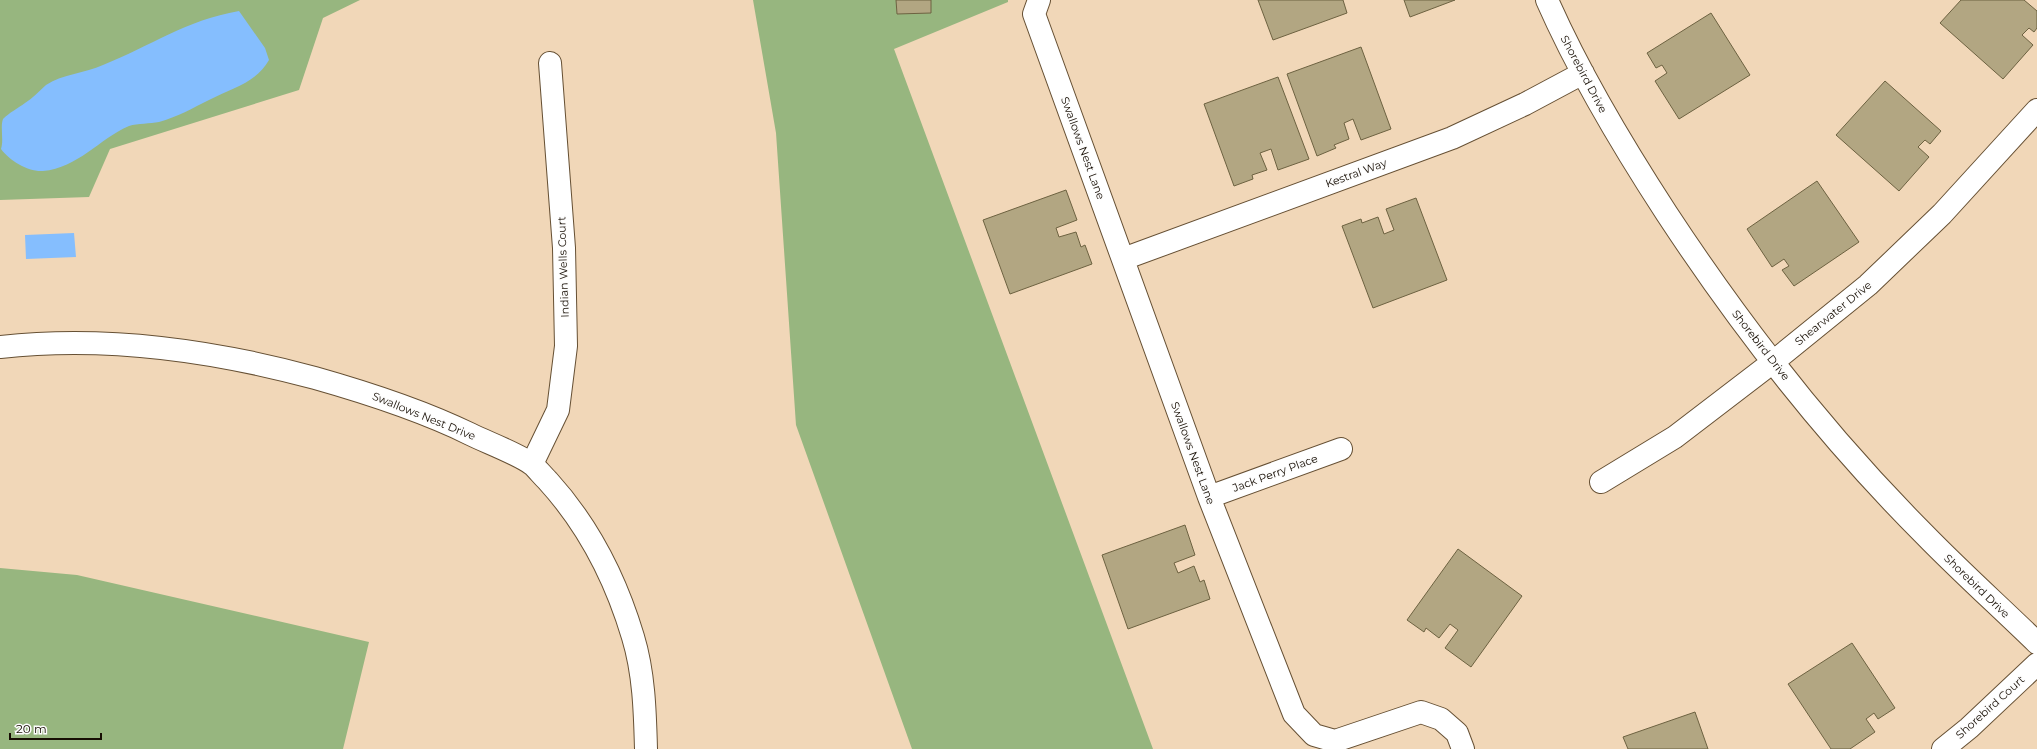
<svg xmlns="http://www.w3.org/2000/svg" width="2037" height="749" viewBox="0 0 2037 749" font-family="Montserrat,sans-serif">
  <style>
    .green { fill: #97b67f }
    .water { fill: #85befe }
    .building { fill: #b2a682; stroke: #6d6241 }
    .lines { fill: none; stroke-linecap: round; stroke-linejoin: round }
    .street-casing { stroke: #665034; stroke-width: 24 }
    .street { stroke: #fff; stroke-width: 22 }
    .labels { text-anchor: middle; stroke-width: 3; stroke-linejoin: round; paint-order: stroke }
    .street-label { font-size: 11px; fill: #170e04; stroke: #fdfdfd }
  </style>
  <rect width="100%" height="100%" fill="#f1d7b8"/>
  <path class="green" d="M0,0h360l-37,18 -24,72 -189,59 -21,48 -89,3z
    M753,0h255v2l-114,47 259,700h-241l-116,-324 -20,-292z
    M0,568l77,7 292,67 -26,107h-343z"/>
  <path class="water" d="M239,11l26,37 4,12c-13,23 -37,28 -60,40 -16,8 -32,17 -50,22 -9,2 -21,1 -30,4 -30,13 -51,42 -86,45 -15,1 -33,-10 -42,-22 3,-9 -1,-22 2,-30 6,-6 15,-11 22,-16 8,-5 14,-12 21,-18 17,-11 39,-12 57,-20 48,-19 83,-45 136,-54z
    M74,233l2,24 -50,2 -1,-24z"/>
  <path class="building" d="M896,0h35v13l-34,1z
    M1258,0h85l4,13 -74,27z
    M1404,0h51l-45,17z
    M1961,0h63l13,11v17l-3,4 -5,-4 -7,7 11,10 -30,34 -63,-56z
    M1711,13l39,62 -71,44 -24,-38 12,-8 -5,-8 -6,3 -9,-15z
    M1361,47l30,82 -30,11 -8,-21 -9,4 5,16 -15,6 2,3 -19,8 -30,-82z
    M1278,77l31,82 -31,11 -7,-21 -11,4 7,17 -15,5 1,4 -19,7 -30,-82z
    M1885,81l56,50 -11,13 -5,-4 -7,7 11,10 -30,34 -63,-56z
    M1817,181l42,61 -65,44 -12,-16 7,-4 -5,-7 -12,8 -25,-38z
    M1066,190l11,30 -21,8 3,9 17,-5 5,15 4,-2 7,19 -82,30 -27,-74z
    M1416,198l31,82 -74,28 -31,-82 19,-7 1,4 16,-6 6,17 10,-4 -8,-21z
    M1185,525l10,30 -21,8 4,10 16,-7 6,16 4,-2 6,19 -82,30 -26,-74z
    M1458,549l64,47 -51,71 -26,-19 13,-18 -8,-6 -11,14 -13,-10 -2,4 -17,-12z
    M1852,643l43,65 -17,11 -4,-6 -8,6 9,13 -25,17h-19l-43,-65z
    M1695,712l13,37h-80l-5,-12z"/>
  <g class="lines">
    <defs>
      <path id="street" d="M1039,0l-5,14 175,483 85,217 20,21 21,6 86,-29 20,7 16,14 6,16
        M1547,0c33,75 75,145 120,214 75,114 161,224 258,321 36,37 75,72 112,108
        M1123,259l329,-121 73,-34 58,-31
        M0,347c106,-12 212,3 315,31 53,15 106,32 155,56 16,8 51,21 63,31 5,5 10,11 15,16 40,44 68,99 85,156 11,36 12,75 13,112
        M532,464l26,-54 8,-64 -2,-98 -14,-185
        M1601,482l74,-45 98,-75 95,-77 74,-71 95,-104
        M1209,497l132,-48
        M1943,749l26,-21 68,-64"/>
    </defs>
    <use href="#street" class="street-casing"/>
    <use href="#street" class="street"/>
  </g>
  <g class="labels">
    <g class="street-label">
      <text transform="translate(1584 74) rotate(62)" y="4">Shorebird Drive</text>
      <text transform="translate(1083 148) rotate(70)" y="4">Swallows Nest Lane</text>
      <text transform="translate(1356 173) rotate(-20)" y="4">Kestral Way</text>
      <text transform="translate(563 267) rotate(-92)" y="4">Indian Wells Court</text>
      <text transform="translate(1833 313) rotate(-39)" y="4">Shearwater Drive</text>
      <text transform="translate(1761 345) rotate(52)" y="4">Shorebird Drive</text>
      <text transform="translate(424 416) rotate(22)" y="4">Swallows Nest Drive</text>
      <text transform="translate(1193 453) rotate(70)" y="4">Swallows Nest Lane</text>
      <text transform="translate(1275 473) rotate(-20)" y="4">Jack Perry Place</text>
      <text transform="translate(1977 586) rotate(44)" y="4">Shorebird Drive</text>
      <text transform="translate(1990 707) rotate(-42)" y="4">Shorebird Court</text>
    </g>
  </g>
  <path d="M10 733v6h91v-6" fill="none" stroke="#170e04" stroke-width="2"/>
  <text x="16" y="733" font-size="12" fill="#170e04" stroke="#fdfdfd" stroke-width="3" paint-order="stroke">20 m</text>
</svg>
